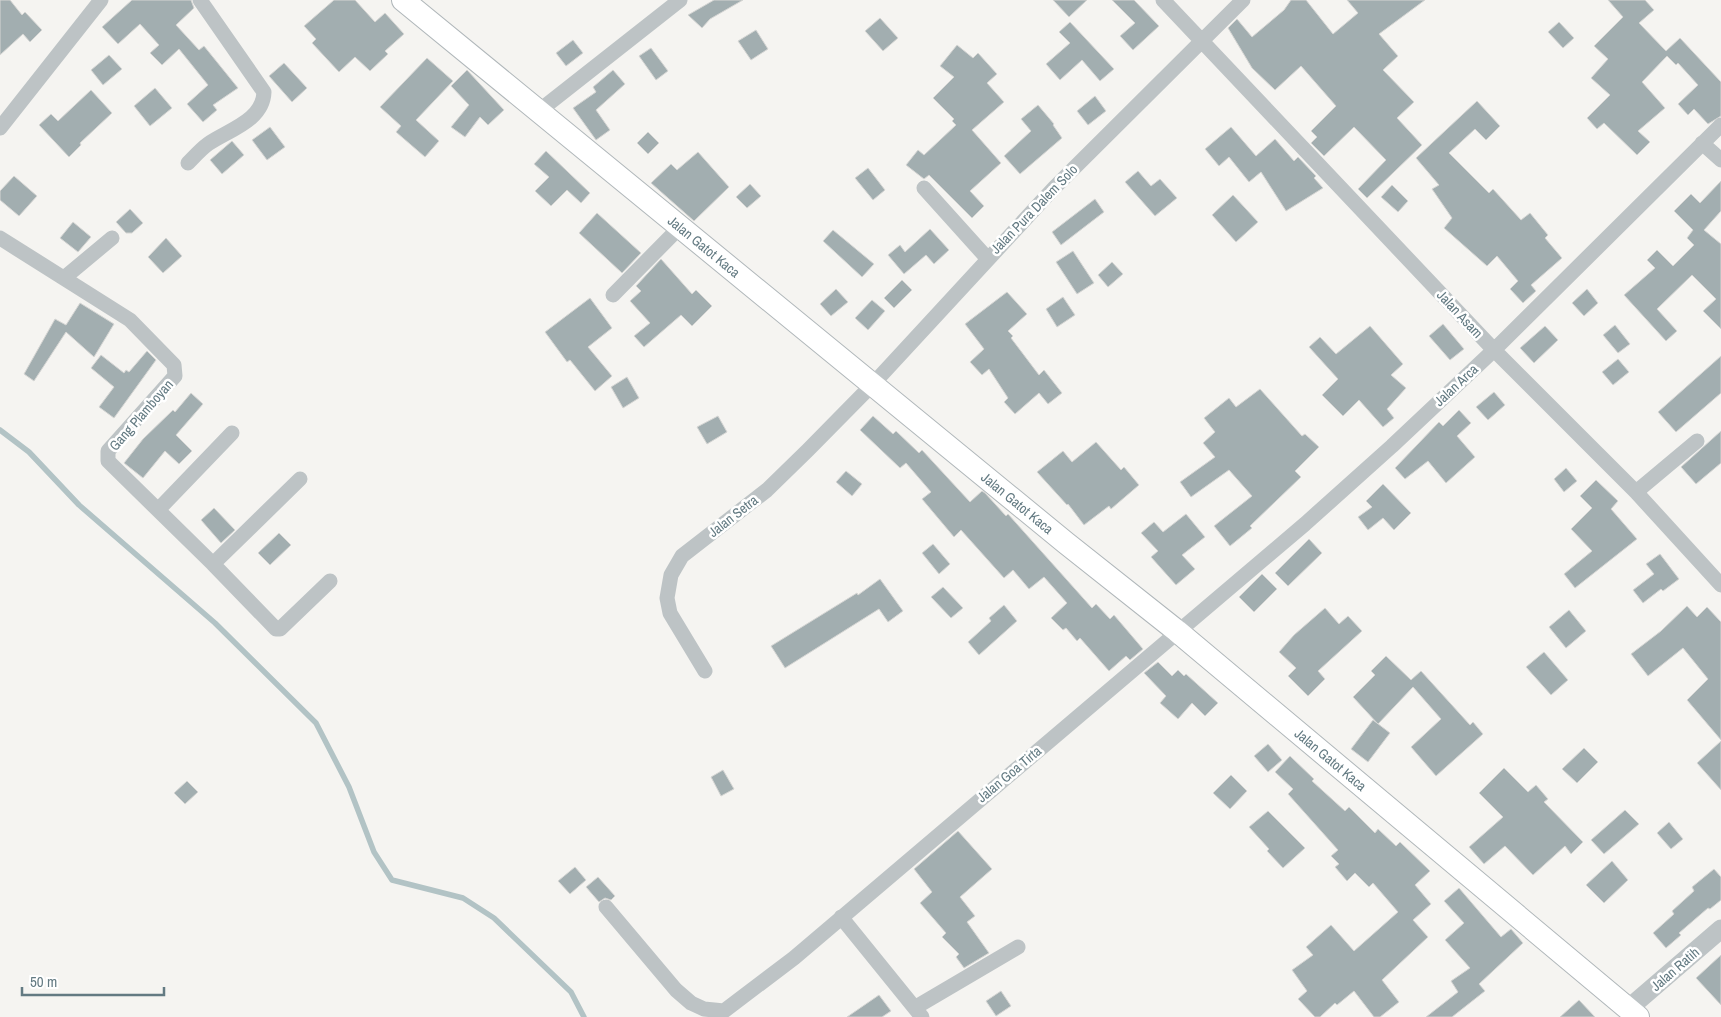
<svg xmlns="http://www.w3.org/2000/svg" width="1721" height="1017" viewBox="0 0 1721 1017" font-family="'Archivo Narrow',sans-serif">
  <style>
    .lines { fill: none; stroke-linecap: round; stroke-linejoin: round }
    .stream { stroke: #b2c3c5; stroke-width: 5.5 }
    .building { fill: #a2aeb0; stroke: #d6d6d4 }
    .secondary-casing { stroke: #b0b7ba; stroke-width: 24 }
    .minor { stroke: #bdc3c5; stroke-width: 15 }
    .tertiary { stroke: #bdc3c5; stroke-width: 19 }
    .secondary { stroke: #fff; stroke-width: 22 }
    .labels { text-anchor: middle; stroke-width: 5; stroke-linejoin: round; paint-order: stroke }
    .street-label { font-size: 14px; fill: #637a82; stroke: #fff }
  </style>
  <rect width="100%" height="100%" fill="#f5f4f1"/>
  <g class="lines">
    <path class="stream" d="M0,430l29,22 50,53 136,118 101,100 33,64 25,65 18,28 71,18 31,20 77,74 13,25"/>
  </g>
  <path class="building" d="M0,0h10l12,15 3,-3 17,18 -12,12 -7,-8 -23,21z
    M132,0h59l3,8 -18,17 23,25 5,-4 34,42 -25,17 4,5 -14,12 -16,-18 21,-19 -29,-36 -17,16 -12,-12 9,-8 -19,-21 -22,20 -16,-17z
    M334,0h21l20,22 10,-9 19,21 -19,17 3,3 -18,17 -15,-14 -16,15 -27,-29 4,-4 -12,-13z
    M714,0h29l-33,19 -8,9 -14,-13z
    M1053,0h34l-18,17z
    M1112,0h22l25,26 -26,24 -13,-14 15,-13z
    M1291,0h15l27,34 25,-21 -11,-13h78l-46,34 19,22 -15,14 31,32 -17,16 25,27 -55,53 -9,-9 28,-29 -32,-33 -30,29 -13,-13 6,-6 -6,-6 25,-25 -35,-40 -26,24 -23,-22 -24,-40 9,-9 15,18 32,-27z
    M1608,0h37l9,10 -15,13 27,28 14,-13 41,44v34l-13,8 -14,-15 -6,6 -10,-11 20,-19 -20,-22 -2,2 -9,-9 -25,26 23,26 -27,23 12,11 -13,13 -33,-32 -7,6 -10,-11 23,-23 -19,-17 17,-19 -14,-13 29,-29z
    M880,18l18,20 -15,13 -18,-20z
    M1070,22l44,47 -14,12 -18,-21 -22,20 -14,-16 24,-21 -11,-11z
    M1559,22l15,16 -11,10 -15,-16z
    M756,30l12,19 -17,11 -13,-19z
    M573,40l10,13 -17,13 -10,-13z
    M957,45l16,13 5,-5 19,21 -10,9 17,19 -32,28 29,33 -31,28 14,15 -12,12 -43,-43 -5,4 -18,-14 12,-15 6,5 32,-30 -4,-4 2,-2 -21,-21 21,-21 -14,-11z
    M651,48l17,23 -12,9 -17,-24z
    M109,55l13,14 -19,16 -12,-15z
    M427,58l26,23 -37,39 23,21 -14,16 -29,-25 5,-6 -21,-19z
    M284,63l23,25 -15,14 -23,-26z
    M467,70l37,40 -16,15 -8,-8 -15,20 -14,-10 18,-22 -18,-19z
    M613,70l12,14 -29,26 14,20 -14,10 -23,-32 23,-16 -3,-5z
    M155,88l17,20 -22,18 -16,-20z
    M91,90l21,23 -32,30 1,2 -12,12 -30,-32 12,-11 7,7z
    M1095,96l11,15 -18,14 -11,-14z
    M1477,101l23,25 -14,14 -11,-11 -26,24 40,40 4,-4 28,31 9,-7 18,22 -3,3 17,20 -31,27 5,6 -13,12 -13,-14 8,-8 -21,-25 -10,10 -43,-38 8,-10 -20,-29 7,-4 -23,-27z
    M1038,105l16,19 -1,1 9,13 -42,36 -16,-18 27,-25 -10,-12z
    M270,127l15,20 -18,13 -15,-20z
    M1231,127l25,29 19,-17 19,22 4,-4 18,19 -2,2 9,10 -37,23 -25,-39 -12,10 -20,-25 -10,9 -14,-17z
    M648,132l11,11 -11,11 -11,-11z
    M232,141l12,14 -22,19 -12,-14z
    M546,151l44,42 -9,10 -14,-13 -16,16 -16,-15 14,-14 -15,-13z
    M698,152l31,35 -35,34 -43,-38 20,-19 6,6z
    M868,168l17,22 -12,10 -18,-22z
    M1138,171l13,15 9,-7 17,19 -22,18 -30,-34z
    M14,176l23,20 -18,20 -19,-16v-9z
    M1721,181v30l-17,19 17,14v85l-18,-18 13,-12 -24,-24 -35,34 20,22 -11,10 -42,-46 31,-27 -8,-8 10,-10 16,16 21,-21 -7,-7 6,-8 -19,-19 17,-17 9,9z
    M750,184l11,12 -14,12 -11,-11z
    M1392,185l16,16 -10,11 -17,-15z
    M1233,195l25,27 -22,20 -24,-27z
    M1095,199l9,13 -43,33 -9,-13z
    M130,209l13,14 -11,10h-6l-10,-11z
    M597,213l44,40 -19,20 -43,-40z
    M73,222l18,15 -13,15 -18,-14z
    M930,229l19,21 -15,14 -8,-9 -22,19 -16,-19 12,-10 5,7z
    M833,230l41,34 -12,13 -39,-36z
    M166,238l16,18 -19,17 -15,-16z
    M1073,251l21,32 -17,11 -21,-32z
    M661,259l31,35 4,-4 16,16 -20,20 -11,-11 -37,32 -10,-11 16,-13 -20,-22 11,-10 -5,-5z
    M1112,262l11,12 -15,13 -10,-12z
    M902,280l10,10 -18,18 -10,-10z
    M836,289l12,13 -17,14 -11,-12z
    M1587,289l11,14 -14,13 -12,-13z
    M1007,292l20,22 -19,17 5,5 -2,2 28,37 5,-5 18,23 -14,11 -9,-11 -24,21 -11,-12 4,-4 -19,-29 -7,6 -12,-13 14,-13 -19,-25z
    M1063,297l12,18 -18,12 -11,-18z
    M590,298l22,30 -24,19 24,29 -17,15 -25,-31 -3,2 -22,-30z
    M872,300l13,11 -17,19 -13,-12z
    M80,303l34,21 -20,33 -28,-25 -32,49 -10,-7 31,-55 11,6z
    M1443,324l21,25 -14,11 -21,-24z
    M1615,325l15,19 -12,9 -15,-18z
    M1370,326l33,38 -12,11 15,13 -19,21 7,9 -11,9 -24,-27 -16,16 -21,-21 16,-16 -29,-32 11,-10 16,17z
    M1545,326l13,14 -24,23 -14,-15z
    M147,351l9,9 -42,58 -15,-11 15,-20 -23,-19 10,-13 23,18 2,-3 3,2z
    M1721,356v37l-45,39 -18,-20z
    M1618,359l11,13 -16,13 -11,-13z
    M627,377l12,21 -16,10 -12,-21z
    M1260,389l42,47 3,-2 14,13 -24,24 6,6 -51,49 2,2 -22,18 -16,-20 38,-30 -23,-26 -38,27 -11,-15 35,-25 -12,-14 12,-11 -11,-14 25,-20 7,9z
    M1494,392l11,13 -17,15 -12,-13z
    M191,393l12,11 -27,31 16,16 -13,13 -14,-13 -22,27 -19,-15 19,-24 30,-29 2,2z
    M1459,410l12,13 -14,13 18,21 -29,26 -18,-22 -23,18 -10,-11 44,-46 4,4z
    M718,416l9,16 -20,12 -10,-17z
    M873,416l20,18 3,-3 23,22 3,-3 48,52 12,-11 3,2 21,23 2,-2 84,94 4,-4 14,15 4,-4 29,34 -13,11 -4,-4 -17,15 -29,-33 -3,3 -11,-13 -3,2 -12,-12 16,-15 -23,-26 -15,12 -16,-19 -9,8 -43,-48 -7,7 -32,-38 9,-7 -25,-29 -6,5 -40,-38z
    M1721,431v32l-25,21 -15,-17z
    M1096,442l25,28 3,-3 15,18 -28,24 -2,-3 -25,19 -16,-21 -1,1 -30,-33 26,-21 9,11z
    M1566,468l11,13 -13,11 -10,-13z
    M846,471l16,13 -10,12 -16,-14z
    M1596,480l22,21 -7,8 26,30 -62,49 -11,-14 28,-23 -21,-22 21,-21 -12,-12z
    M1383,484l28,29 -17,17 -11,-12 -15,12 -10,-13 14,-10 -6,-6z
    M214,508l21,22 -14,13 -20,-23z
    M1186,514l19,23 -23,18 13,14 -19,16 -25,-28 7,-6 -17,-18 13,-11 9,10z
    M279,533l12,12 -21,20 -12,-12z
    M1309,539l13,14 -34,33 -13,-13z
    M933,544l17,20 -11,10 -17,-21z
    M1660,554l19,25 -16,12 -2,-2 -18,14 -10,-13 21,-16 -8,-10z
    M1262,574l15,15 -23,23 -15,-15z
    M880,579l23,32 -15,11 -9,-13 -94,59 -14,-22 86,-53 1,2z
    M943,587l20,21 -12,10 -20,-21z
    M1004,605l13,16 -38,34 -11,-13 23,-21 -2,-3z
    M1687,606l10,11 10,-10 14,15v118l-34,-40 21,-21 -25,-31 -35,28 -17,-22 30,-23z
    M1325,608l14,16 9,-8 14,15 -44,40 7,8 -17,17 -20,-20 8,-8 -17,-16 15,-17z
    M1569,610l17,21 -20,17 -17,-21z
    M1544,652l24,28 -17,15 -25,-28z
    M1386,656l25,24 10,-9 49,54 3,-3 10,12 -47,42 -25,-29 30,-28 -28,-32 -35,37 -25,-27 22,-22 -4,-4z
    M1158,662l14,14 6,-6 6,6 2,-2 32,29 -13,13 -13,-13 -14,16 -18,-16 6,-7 -22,-23z
    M1373,720l17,13 -22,29 -17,-13z
    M1721,741v49l-24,-27z
    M1268,744l14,16 -14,12 -14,-16z
    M1584,748l14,14 -21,21 -15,-14z
    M1290,756l24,23 -2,2 33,30 4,-4 26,26 3,-4 18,17 4,-4 30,29 -15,14 16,19 -18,16 15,17 -46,43 17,22 -19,15h-6l-20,-26 -17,14 -2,-2 -15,14h-5l-17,-18 9,-8 -15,-21 21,-15 -7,-8 25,-22 23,26 44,-39 -25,-29 -4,4 -14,-14 -8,8 -12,-14 4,-3 -8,-8 7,-6 -50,-56 5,-5 -18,-17z
    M1504,768l24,24 8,-7 12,14 -4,3 39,40 -12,12 -6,-8 -32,29 -28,-29 -21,18 -15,-17 34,-30 -24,-24z
    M723,770l11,19 -13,7 -10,-19z
    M1231,775l16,16 -17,18 -17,-16z
    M187,781l11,11 -13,12 -11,-11z
    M1625,810l14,14 -35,30 -13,-14z
    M1268,811l37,37 -22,20 -16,-17 2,-2 -20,-22z
    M1669,822l14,17 -12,10 -14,-16z
    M958,831l34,38 -32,28 15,19 -8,6 22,31 -25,15 -8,-11 3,-3 -17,-17 4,-4 -26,-30 12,-11 -18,-23z
    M1612,861l16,19 -24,23 -18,-18z
    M575,867l11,13 -16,14 -12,-13z
    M1714,869l7,8v23l-11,9 -2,-1 -29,25 2,2 -15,13 -13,-15 21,-19 -2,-3 22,-20 -2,-4z
    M598,877l17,19 -4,4 -6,-2 -6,4 -13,-15z
    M1459,888l42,49 10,-8 12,14 -44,41 6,7 -33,26h-26l32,-25 -7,-11 19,-13 -25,-28 19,-17 -20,-22z
    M1721,955v50l-25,-27z
    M1001,991l10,15 -15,10 -10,-15z
    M879,995l12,16 -9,6h-35z
    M1579,1000l16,17h-35z"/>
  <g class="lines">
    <defs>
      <g id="secondary">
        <path id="s1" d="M403,0l663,543 111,88 461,386"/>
      </g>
    </defs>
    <use href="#secondary" class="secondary-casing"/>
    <path class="minor" d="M1163,0l331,350 142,142 85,93
      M539,111l141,-111
      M0,128l101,-128
      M1702,143l19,17
      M188,163c6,-6 13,-14 20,-19 20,-14 55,-23 56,-52l-64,-92
      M924,188l63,70
      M0,238l130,82 44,45 1,11 -67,75v10l105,103 63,65h4l50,-48
      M64,278l48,-40
      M613,295l67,-68
      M1636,492l61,-51
      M158,510l74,-77
      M213,564l87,-85
      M705,671l-35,-58 -3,-15 4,-23 11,-19 85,-66 41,-40 65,-66 181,-196 189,-188
      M606,907l70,83 15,13 13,6 20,2 70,-53 511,-434 87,-78 102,-96 227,-225
      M841,917l81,100
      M916,1007l102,-60"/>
    <path class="tertiary" d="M1628,1009l93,-80"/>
    <use href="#secondary" class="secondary"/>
  </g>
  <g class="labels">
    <g class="street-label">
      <text transform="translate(1034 209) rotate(-46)" y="5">Jalan Pura Dalem Solo</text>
      <text dy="5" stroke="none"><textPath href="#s1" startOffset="389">Jalan Gatot Kaca</textPath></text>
      <text transform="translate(1460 314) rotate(47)" y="5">Jalan Asam</text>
      <text transform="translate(1456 385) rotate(-43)" y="5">Jalan Arca</text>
      <text transform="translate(141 415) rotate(-49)" y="5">Gang Plamboyan</text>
      <text dy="5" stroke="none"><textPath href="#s1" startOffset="794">Jalan Gatot Kaca</textPath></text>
      <text transform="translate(733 516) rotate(-38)" y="5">Jalan Setra</text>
      <text dy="5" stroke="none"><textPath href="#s1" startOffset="1199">Jalan Gatot Kaca</textPath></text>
      <text transform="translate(1009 774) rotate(-40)" y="5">Jalan Goa Tirta</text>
      <text transform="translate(1675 969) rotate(-41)" y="5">Jalan Ratih</text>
    </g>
  </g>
  <path d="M22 987v8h142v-8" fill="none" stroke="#637a82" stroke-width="2.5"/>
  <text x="30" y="987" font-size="15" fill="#637a82" stroke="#ffffff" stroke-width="4" paint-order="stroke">50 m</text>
</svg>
